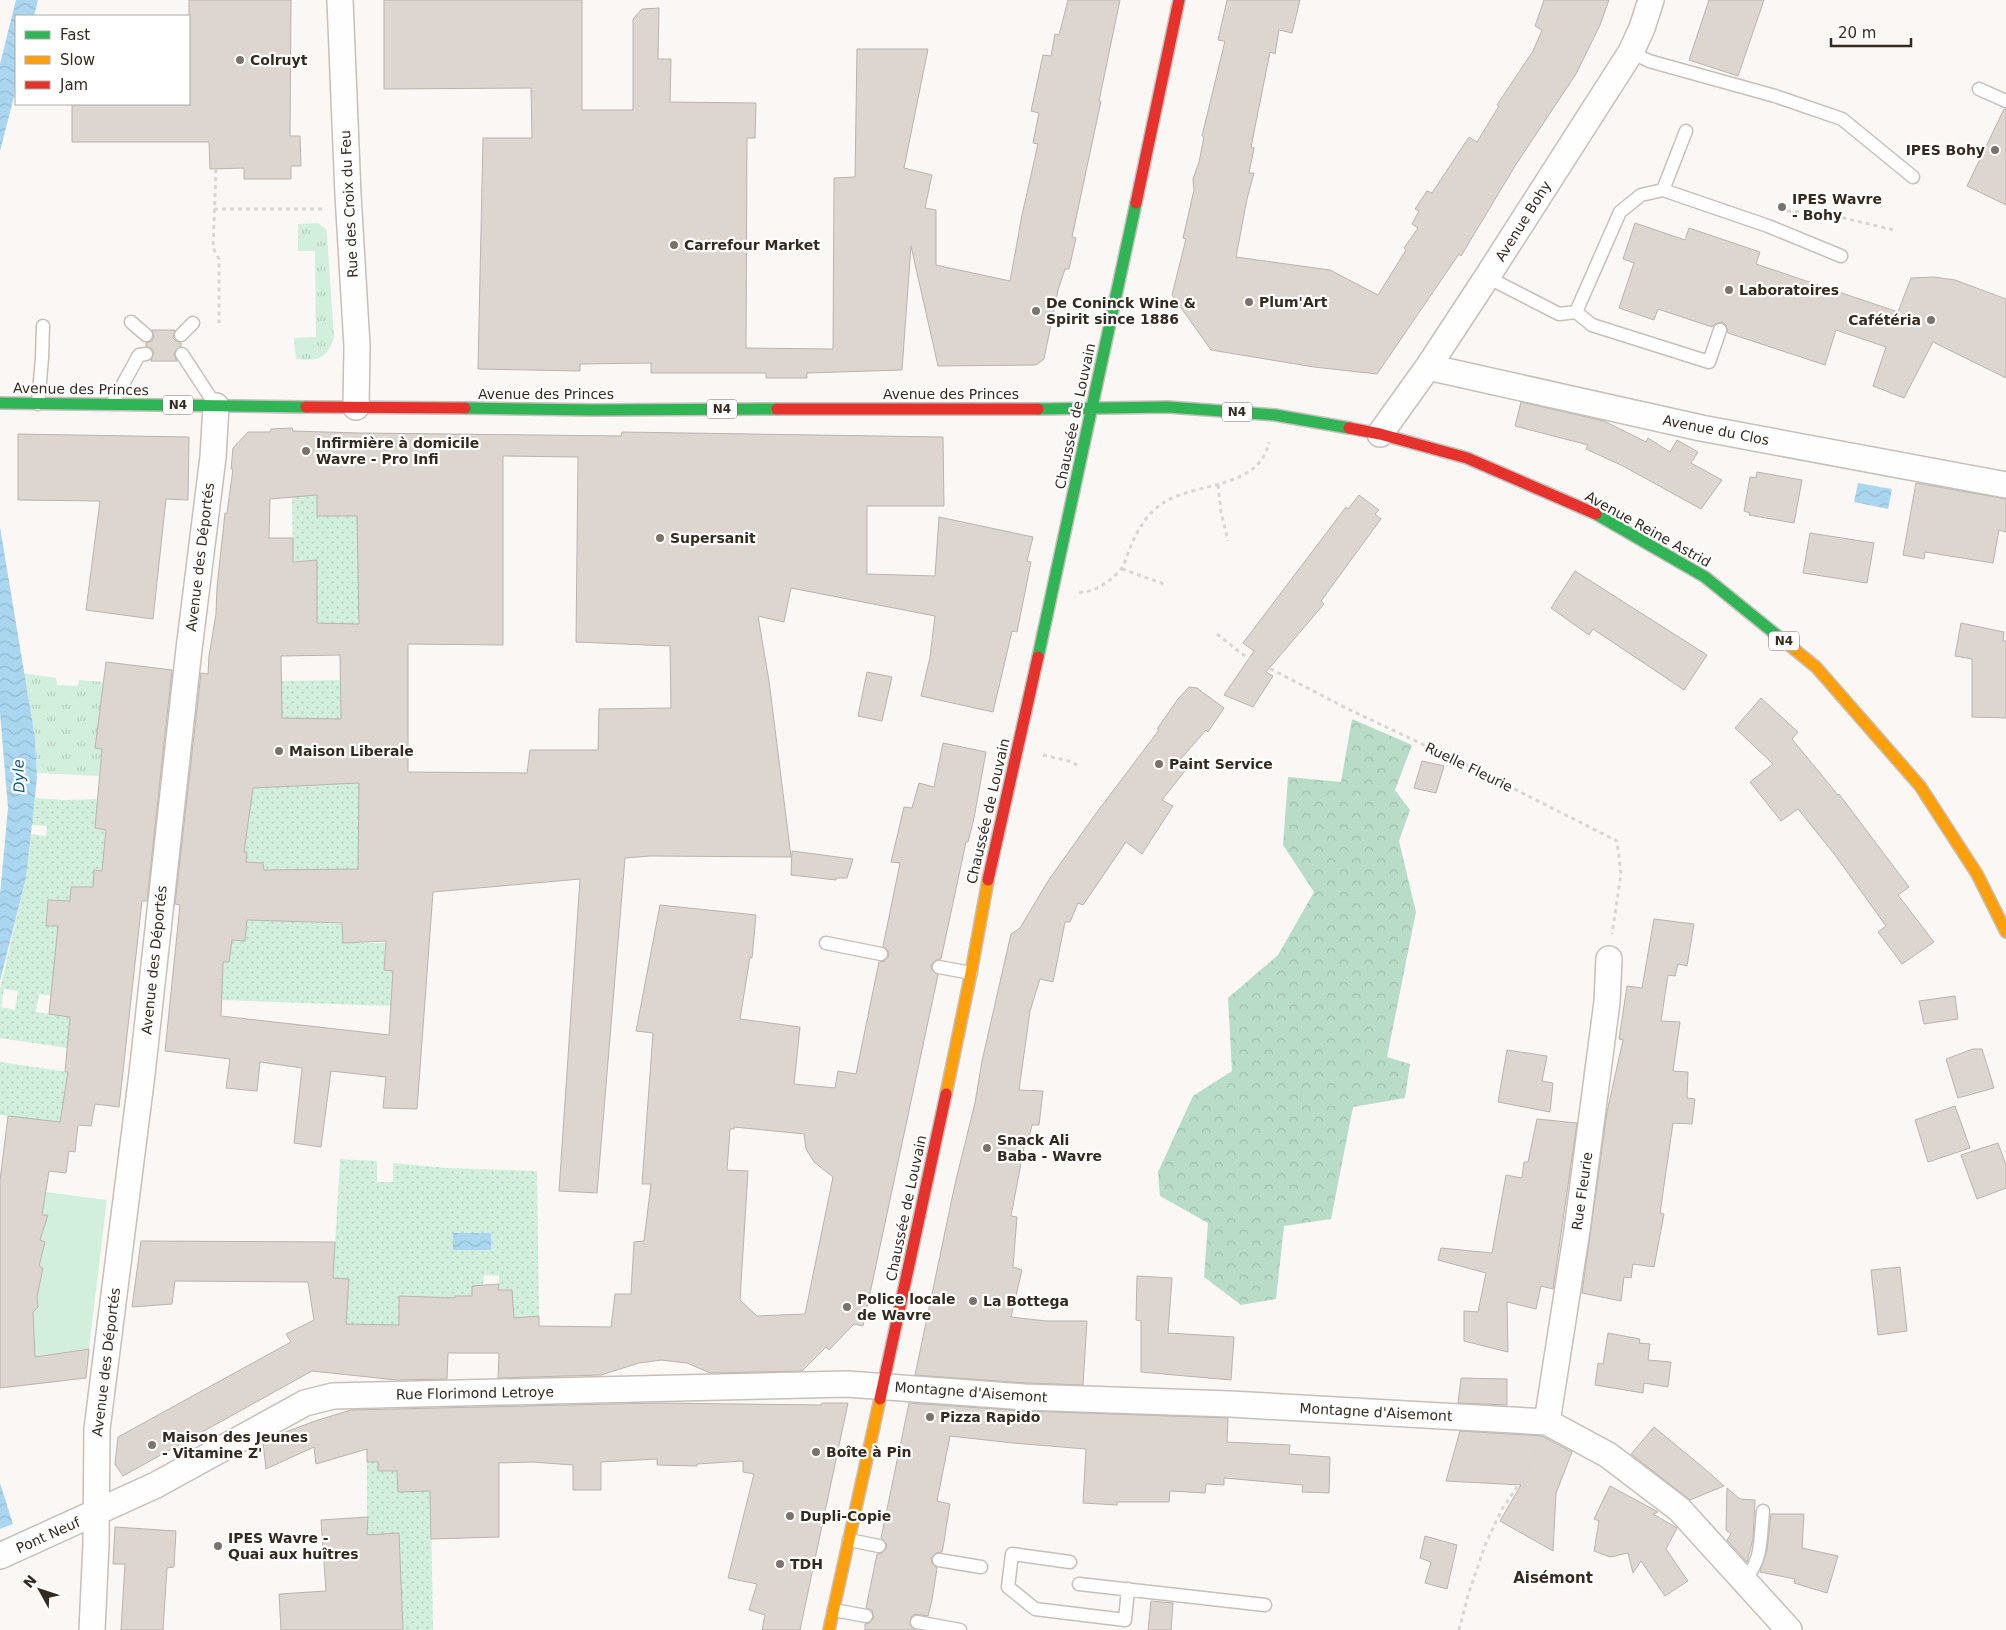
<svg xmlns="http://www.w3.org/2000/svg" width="2006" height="1630" viewBox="0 0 2006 1630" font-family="'DejaVu Sans',sans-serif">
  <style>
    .grass { fill: url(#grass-tufts) }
    .forest { fill: url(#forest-crowns) }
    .park { fill: #d2efde }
    .garden { fill: url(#garden-dots); fill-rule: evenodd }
    .water { fill: url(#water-waves) }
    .building { fill: #dcd5d0; stroke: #b9b3ae; fill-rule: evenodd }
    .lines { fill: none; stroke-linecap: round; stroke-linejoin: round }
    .lane-casing { stroke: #c6bfba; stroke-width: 15 }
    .street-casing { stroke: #c6bfba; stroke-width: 28 }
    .fast-casing { stroke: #c6bfba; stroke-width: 14 }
    .slow-casing { stroke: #c6bfba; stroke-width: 14 }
    .jam-casing { stroke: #c6bfba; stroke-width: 14 }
    .path { stroke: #d8d6d4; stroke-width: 3; stroke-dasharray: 4 4; stroke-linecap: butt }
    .lane { stroke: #fefefe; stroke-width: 12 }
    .street { stroke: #fefefe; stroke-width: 25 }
    .fast { stroke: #30b455; stroke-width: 11 }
    .slow { stroke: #ff9f0a; stroke-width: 11 }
    .jam { stroke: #e5322d; stroke-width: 11 }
    .poi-dot { fill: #7a726b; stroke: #fff; stroke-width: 2 }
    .labels { text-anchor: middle; stroke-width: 4.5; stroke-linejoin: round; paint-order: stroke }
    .shield { fill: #fff; stroke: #726a63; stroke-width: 1 }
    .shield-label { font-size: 12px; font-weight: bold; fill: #352a20 }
    .poi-label { font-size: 14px; font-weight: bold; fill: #352a20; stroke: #fff; text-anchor: start }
    .street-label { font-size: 14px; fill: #352a20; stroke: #fff }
    .water-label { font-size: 15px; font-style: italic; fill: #045c7e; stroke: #fff }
    .neighbourhood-label { font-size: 15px; font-weight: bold; fill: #352a20; stroke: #fff }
  </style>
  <defs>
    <pattern id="grass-tufts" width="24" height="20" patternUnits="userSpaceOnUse" patternTransform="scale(1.25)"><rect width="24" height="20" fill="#d2efde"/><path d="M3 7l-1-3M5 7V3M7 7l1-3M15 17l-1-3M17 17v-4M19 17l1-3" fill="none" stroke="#b5cdbe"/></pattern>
    <pattern id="forest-crowns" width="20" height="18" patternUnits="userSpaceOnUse" patternTransform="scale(1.25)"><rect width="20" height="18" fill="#b8dcc8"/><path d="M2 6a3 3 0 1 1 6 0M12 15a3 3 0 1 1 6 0" fill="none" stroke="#9fbdac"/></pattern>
    <pattern id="garden-dots" width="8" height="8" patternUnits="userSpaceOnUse" patternTransform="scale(1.25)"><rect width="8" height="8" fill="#d2efde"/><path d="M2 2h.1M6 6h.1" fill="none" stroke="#b5cdbe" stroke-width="1.8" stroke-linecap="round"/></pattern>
    <pattern id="water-waves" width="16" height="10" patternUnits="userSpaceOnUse" patternTransform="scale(1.25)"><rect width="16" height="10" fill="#aad7ef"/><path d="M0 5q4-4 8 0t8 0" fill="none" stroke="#93b9cd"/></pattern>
  </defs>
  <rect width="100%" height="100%" fill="#faf7f5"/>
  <path class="grass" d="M318,223l8,6 1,5 7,103c-7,23 -17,24 -38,22l-2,-21 22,-1 -1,-86h-17v-27z
    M23,673l33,5 1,7 21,1 1,-6 24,2 -8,65 7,2 -3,27 -62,-3 -2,-35z"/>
  <path class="forest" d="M1352,719l60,26 -17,45 15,20 -11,31 17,71 -29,145 23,7 -5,34 -52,9 -22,112 -47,7 -8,73 -35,6 -37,-28 4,-54 -48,-27 -2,-24 35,-76 39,-25 -4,-73 50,-43 36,-63 -31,-47 5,-68 53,5z"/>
  <path class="park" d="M46,1192l61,8 -19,156 -4,-7 -49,8 -2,-45 5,-5 -1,-10 6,-29 -4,-2 6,-24 -5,-2 7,-24 -5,-1z"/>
  <path class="garden" d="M330,490l27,15 2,139 -35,-21h-7v-63l-24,1 -1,-64 25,-2v21h12z
    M340,680l1,39 -59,-1 -1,-37z
    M359,783l-1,86 -94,1 -1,-7 -17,-1 1,-10h-3l4,-25 -9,-38z
    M35,798l29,2 34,-1 -3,29 11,2 -4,41 -8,-1 -1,17h-22l-1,14 -24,24 23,2 -2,26 -12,-1 -1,15 9,30 -24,-3 -3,18 45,7 -14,29 -67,-10v-49l26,-111 5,-44 15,2 1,-10 -16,-1zM4,989l14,2 -3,19 -14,-3z
    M247,920l95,4 1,19h42l-1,27 9,1 -2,35 -170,-6 2,-38h6l3,-22 13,1z
    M0,1062l75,11 -12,34 -3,15 -60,-7z
    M340,1159l37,2v21h16v-19l54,5 90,3 2,145 -25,2 -2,-28h-14l1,-14 -15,-1 -1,10 -11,1v10h-17v11l-56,-10v28l-53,-1 3,-45 -16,-1z
    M430,1450l3,180h-30l-4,-97 -32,2v-73h11v9h19l1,21h8z"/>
  <path class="water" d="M16,0h22l-4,16h-18v73l-16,62v-87z
    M1858,483l34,6 -4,20 -34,-7z
    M0,527l35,211 2,40 -11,100 -26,103v-86l8,-87 -8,-95z
    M453,1233h38v17h-38z
    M0,1483l13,41 -13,5z"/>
  <path class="building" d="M189,0h102l-1,136h10l1,30h-10v13h-47v-11l-34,1 -1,-27h-137v-38h117z
    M384,0h198v110h51v-91l9,-10 17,-1 -1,51h13l-1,43 86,1 -1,35h-8l-1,210 87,1 1,-171 21,-1 2,-128h71l-24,119 28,7 -7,33 11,2v55l74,16 12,-66 16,-71 -5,-1 6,-30 -8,-2 12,-56 8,1 4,-22 4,1 9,-35h52l-21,101h2l-29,136 4,1 -7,31h-4l-7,21 -14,69 -8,6 -98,1 -27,-120 -9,124 -95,3v5h-41v-5h-115v-10l-71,1v7l-102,-2 5,-231h49l-1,-50 -147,1z
    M1227,0h73l-8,33 -13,-3 -4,24 -5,-2 -19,95 3,1 -5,25h5l-7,26 -11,58 94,13 48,25 28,-45 -2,-2 14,-20 -6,-4 7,-13 -4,-2 12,-18 5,2 37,-56 8,5 22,-36 -2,-1 36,-54 9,-21 -7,-4 9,-26h65l-9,25 -24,49 -61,92 -54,90 -2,-2 -82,120 -63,-7 -103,-17 -39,-55 14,-56 -3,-1 11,-48 -1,-11 6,-17 5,-25 -2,-1 23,-95 -7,-1z
    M1709,0h55l-26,76 -49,-16z
    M2004,109h2v96l-39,-19z
    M1635,223l50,17 4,-12 71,24 -4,12 142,48 13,-34 23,-1 21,3 51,19v79l-73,-36 -29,56 -31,-12 13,-39 -50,-17 -11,35 -97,-32 -2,-8 -4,-3 -7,2 -3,3 -54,-18 -4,11 -35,-12 15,-45 -11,-4z
    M152,330h23l-2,8 3,3 5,2v3l-6,5 -1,4 3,6h-26l3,-9 -2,-3 -6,-3v-3l6,-2 2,-4z
    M1521,402l83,19 42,21 2,-4 22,14 7,-12 21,12 -7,11 31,17 -21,29 -78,-43 -37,-17 2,-4 -73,-19z
    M292,428l1,3 66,2 262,3 1,-4 321,5 1,69h-77v68l68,2 4,-59 94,20 -6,24 4,1 -14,70 -5,-1 -19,81 -72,-16 9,-39 5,-41 -144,-28 -7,34 -26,-6 11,65 22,176 -141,-1 -25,2 -28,335 -38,-2 21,-312 -147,13 -16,217 -34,-1 3,-31 -55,-6 -10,76 -27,-4 8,-75 -42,-6 -3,29 -31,-3 4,-29 -65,-8 15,-146 -5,-1 26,-231 7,1 1,-18 7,-42 1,-27 8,-74h2l6,-44h-2l2,-21 15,-16h22l1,-3zM503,456l75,1 -2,185 94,4 1,62 -72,1 -1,41h-68l-3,23 -119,-1v-128l95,1zM317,495v21h40l2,108 -42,-1v-63l-24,2v-24h-24l1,-39zM340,655l1,64 -59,-1 -1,-62zM359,783l-1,86 -94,1 -1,-7 -17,-1 1,-10h-3l9,-64zM247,920l95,3 1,20 43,-2 -2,29 9,1 -4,64 -168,-19 2,-54h6l3,-22 13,1z
    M18,434l171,3 -1,63 -22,-1 -13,120 -67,-9 14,-109 -82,-1z
    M1757,472l45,8 -8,43 -45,-8 1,-2 -6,-2 6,-34 6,1z
    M1916,483l90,16v33l-7,-2 -6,33 -68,-11 -1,7 -21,-4z
    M1359,495l20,15 -4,4 6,5 -60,82 3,3 -58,68 7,4 -20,31 -29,-12 30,-44 -11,-8 103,-136 2,2z
    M1810,533l64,10 -7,40 -64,-10z
    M1575,571l132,84 -23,35 -91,-61 -4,6 -38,-27z
    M1961,623l43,9 -1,9h3v77l-34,-1v-58l-17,-3z
    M106,662l66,8 -25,231h-5l-23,206 -24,-3 -4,22 -13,-1 -3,27 -6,-1 -3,22 -17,-2 -7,44h6l-8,25 5,2 -6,24 4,2 -6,29 1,10 -5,5 2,45 54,-8 -3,29 -86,10v-208l8,-64 52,6 8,-50h-3l5,-55 -21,-3 9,-88h-12l2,-26 22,1 1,-14h22l1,-17 8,1 4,-41 -11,-2 7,-79 -7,-1z
    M867,672l25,5 -10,44 -24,-5z
    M1189,687l8,1 27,20 -16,24 -2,-2 -27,31 9,6 -26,33 11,6 -31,48 -16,-12 -43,63 -5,-2 -8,19h-5l-12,60 -13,-3 -10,32 -11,79 24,1 -4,34h-7l-3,12h-3l-15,79 6,1 -4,50 9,3 -11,47 35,4h41l-4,64 -57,-2 -111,-8 40,-191 20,-81 7,-42 29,-127 9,-6 28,-47 49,-69 62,-82 -2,-1 21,-30z
    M1761,698l37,34 -6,7 46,56 1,-1 70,93 -11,8 36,47 -32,22 -24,-32 8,-6 -51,-71 -37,-46 -17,12 -31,-39 23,-18 -38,-36z
    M943,743l43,9 -12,66 -6,24h-2l-25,117 -5,1 -5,5 1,5 6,5 -75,351 -9,-2 -25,26 -3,-3 -24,24 -92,2 -23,-10 -26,-3 -22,3 -38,12 -103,3 1,-25h-51l-1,26 -50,1 -85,-9 -189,105 -8,-12 3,-27 173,-95 -5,-8 28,-14 -6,-38 -133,-1 -3,23 -40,3 9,-66 194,1 -2,36 16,1 -3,45 53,1v-29l56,2v-2h17v-10l27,-2 -1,6h14l2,28 25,-2v10l72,1 4,-33h16l3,-52 10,-1 7,-57h-9l11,-151 -17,-2 24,-126 96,10 -4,43 -2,-1 -10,62 60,8 -6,57 41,4 3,-17 18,3 23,-112 5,-1 5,-5 -1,-5 -5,-5 17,-83 -9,-1 13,-55 8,1 7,-25 15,4zM734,1127l70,7 2,15 8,13 19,15 -28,137 -48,2 -17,-16 8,-129 -21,-1 3,-41h4z
    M1422,761l22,5 -8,27 -22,-5z
    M792,851l61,8 -6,19h-11v2l-45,-5z
    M1654,919l40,5 -7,42 -9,-2 -3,12 -7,-1 -7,46 19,1 -7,49 15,1 -1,26 8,1 -3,25 -19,-1 -13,90 4,1 -10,53 -21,-3 -2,14 -7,-1 -3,24 -39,-8 25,-181 16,-72 -4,-1 8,-53 15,2z
    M1955,996l3,23 -34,5 -5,-23z
    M1973,1049h9l12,39 -36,10 -12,-39z
    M1507,1050l40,6 -5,25 11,2 -3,29 -52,-10z
    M1955,1106l15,42 -42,14 -13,-42z
    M1537,1119l40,4 -24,166 -12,-3 -5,23 -29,-7 1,50 -44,-11v-30l14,1 8,-39 -48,-13 3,-12 51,5 14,-78 16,3 2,-16h4z
    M1998,1143l8,22v23l-29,11 -16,-44z
    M1900,1267l7,64 -29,4 -7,-65z
    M1137,1276l35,2 -4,55 66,4 -3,43 -90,-8v-51l-5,-1z
    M1608,1333l32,6 -1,4 11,1 -2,16 23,2 -3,25 -24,-4 -1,10 -48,-8 3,-22 5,1z
    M1461,1378l46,1v26l-49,-2z
    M655,1403l166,2 1,-2h26l-48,227h-38l3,-15 -16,-5 8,-26 -29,-6 26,-104 -11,-2v-11l-46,3v2l-40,-1v-6l-56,3v28h-28v-25l-41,-3 -33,1v74l-68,2 -1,-48 -32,1 -1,-21h-19v-9h-11v-13l-51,15 -2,-17 -48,22 -3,-26 12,-7 40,-15 36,-11z
    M909,1403l115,8 204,7 -1,24 63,3 -1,9 41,3 -1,36 -27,-1 1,-7 -79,-7v7l-18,-1 -1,9 -35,-2 -1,11h-52v3l-34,-2 3,-54 -73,-6 -63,-7 -13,65 13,3 -7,44 -1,4 -6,1 -5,5 1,5 5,5 -5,32 -4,16 -13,-2 -4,3 -1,8 6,5h-51v-6l4,-1 5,-5 -2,-8 -6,-2 11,-54 5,-1 5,-5 -1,-5 -5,-5z
    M1654,1427l51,42 19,17 -34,14 -59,-46z
    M1460,1431l82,5 30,16 -16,41 -3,58 -53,-30 21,-36 -75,-4z
    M1610,1486l48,26 -5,2 24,14 -11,21 22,32 -23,15 -24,-35 -8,12 -5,-20 -18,4 -16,-6 5,-30 -5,-2z
    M1727,1488l13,11 15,1 -2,39 -6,23 -20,-22 4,-6 -5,-4z
    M1771,1514h33l-2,34 36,8 -11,37 -33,-10 1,-4 -35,-7 7,-22z
    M368,1517l-1,18 32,-2 4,97h-122l-2,-36 47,-3 -5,-71z
    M115,1527l61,4 -2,36 -7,1 -4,62h-42l4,-66h-12z
    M1425,1536l32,9 -10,44 -22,-6 6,-21 -11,-4z
    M1151,1601l22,2 -2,27h-23z"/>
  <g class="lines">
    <defs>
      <path id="lane" d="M1631,52l18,9 126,35 67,23 71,58
        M1979,89l27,12
        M1663,190l23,-59
        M1487,277l72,37 17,-2 16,13 117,37 11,-32
        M1576,312l44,-100 21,-17 22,-5 105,36 73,30
        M131,322l15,13
        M181,335l12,-12
        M182,354l34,52
        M38,404l4,-46 1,-32
        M112,404l27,-49 7,-1
        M826,943l55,11
        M939,967l32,6
        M849,1540l30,6
        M939,1560l42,7
        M1070,1562l-58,-8 -4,33 27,22 90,11 3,-31
        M1743,1581c20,-19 17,-43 20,-70
        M1079,1584l186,21
        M834,1610l32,6
        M917,1622l43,8"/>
      <path id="street" d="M340,0l8,195 9,151 -1,61
        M1428,367l273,61 305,57
        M1380,434l48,-67 59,-90 144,-225 11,-24 9,-28
        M1547,1422l30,-192 30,-228 2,-43
        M0,1556l156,-71 149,-82 28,-7 514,-12 178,13 205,7 317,18 61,33 71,54 110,121
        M92,1630l4,-86 1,-115 45,-355 47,-425 24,-192 3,-51"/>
      <path id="fast" d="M0,403l306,4
        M465,408l128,2 184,-1
        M1038,409l130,-2 107,8 74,13
        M1596,514l109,63 79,64
        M1038,657l98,-454"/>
      <path id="slow" d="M1784,641l32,26 104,119 57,88 29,58
        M946,1094l25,-121 17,-93
        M829,1630l51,-231"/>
      <path id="jam" d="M1136,203l43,-203
        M306,407l159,1
        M777,409h261
        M1349,428l31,6 87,24 129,56
        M988,880l50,-223
        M880,1399l66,-305"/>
    </defs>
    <use href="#lane" class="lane-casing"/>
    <use href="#street" class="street-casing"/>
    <use href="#fast" class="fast-casing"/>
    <use href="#slow" class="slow-casing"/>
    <use href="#jam" class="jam-casing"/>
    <path class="path" d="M216,169l-3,79 6,11v64
      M214,209h109
      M1787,211l35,2 72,17
      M1218,485l3,27 7,29
      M1122,569l42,15
      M1079,592c14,2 33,-12 42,-23 4,-5 6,-14 9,-21 7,-17 17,-35 33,-45 34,-22 96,-13 106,-61
      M1217,634l25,20 106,55 123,58 146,74 4,33 -9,60
      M1043,755l30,7 7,6
      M1459,1630l9,-35 18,-52 16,-34 31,-45 4,-18"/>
    <use href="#lane" class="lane"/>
    <use href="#street" class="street"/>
    <use href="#fast" class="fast"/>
    <use href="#slow" class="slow"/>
    <use href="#jam" class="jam"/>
  </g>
  <g class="poi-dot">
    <circle cx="240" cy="60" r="5"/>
    <circle cx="1995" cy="150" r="5"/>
    <circle cx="1782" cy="207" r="5"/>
    <circle cx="674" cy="245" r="5"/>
    <circle cx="1729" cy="290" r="5"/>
    <circle cx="1249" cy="302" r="5"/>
    <circle cx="1036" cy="311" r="5"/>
    <circle cx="1931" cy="320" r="5"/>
    <circle cx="306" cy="451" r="5"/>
    <circle cx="660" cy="538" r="5"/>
    <circle cx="279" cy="751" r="5"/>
    <circle cx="1159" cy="764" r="5"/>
    <circle cx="987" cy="1148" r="5"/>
    <circle cx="973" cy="1301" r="5"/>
    <circle cx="847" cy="1307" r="5"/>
    <circle cx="930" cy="1417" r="5"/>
    <circle cx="152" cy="1445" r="5"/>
    <circle cx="816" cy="1452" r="5"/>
    <circle cx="790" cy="1516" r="5"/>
    <circle cx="218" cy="1546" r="5"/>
    <circle cx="780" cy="1564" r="5"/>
  </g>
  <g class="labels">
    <g class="shield">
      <rect x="163" y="395.5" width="30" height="19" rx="4"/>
      <rect x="707" y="399.5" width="30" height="19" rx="4"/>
      <rect x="1222" y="402.5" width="30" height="19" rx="4"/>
      <rect x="1769" y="631.5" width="30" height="19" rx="4"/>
    </g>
    <g class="shield-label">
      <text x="178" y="409">N4</text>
      <text x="722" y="413">N4</text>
      <text x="1237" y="416">N4</text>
      <text x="1784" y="645">N4</text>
    </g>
    <g class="poi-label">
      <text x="250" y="65">Colruyt</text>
      <text x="1985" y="155" text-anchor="end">IPES Bohy</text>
      <text x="1792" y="204">IPES Wavre<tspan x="1792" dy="16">- Bohy</tspan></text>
      <text x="684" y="250">Carrefour Market</text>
      <text x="1739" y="295">Laboratoires</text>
      <text x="1259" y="307">Plum'Art</text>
      <text x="1046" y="308">De Coninck Wine &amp;<tspan x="1046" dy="16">Spirit since 1886</tspan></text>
      <text x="1921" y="325" text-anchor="end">Cafétéria</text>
      <text x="316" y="448">Infirmière à domicile<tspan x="316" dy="16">Wavre - Pro Infi</tspan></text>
      <text x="670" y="543">Supersanit</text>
      <text x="289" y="756">Maison Liberale</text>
      <text x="1169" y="769">Paint Service</text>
      <text x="997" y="1145">Snack Ali<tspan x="997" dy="16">Baba - Wavre</tspan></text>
      <text x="857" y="1304">Police locale<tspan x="857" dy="16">de Wavre</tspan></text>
      <text x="983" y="1306">La Bottega</text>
      <text x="940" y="1422">Pizza Rapido</text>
      <text x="162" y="1442">Maison des Jeunes<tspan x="162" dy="16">- Vitamine Z'</tspan></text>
      <text x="826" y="1457">Boîte à Pin</text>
      <text x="800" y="1521">Dupli-Copie</text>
      <text x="228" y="1543">IPES Wavre -<tspan x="228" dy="16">Quai aux huîtres</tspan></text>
      <text x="790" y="1569">TDH</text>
    </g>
    <g class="street-label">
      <text transform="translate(349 204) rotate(-93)" y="5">Rue des Croix du Feu</text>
      <text transform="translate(1523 221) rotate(-58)" y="5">Avenue Bohy</text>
      <text transform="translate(81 389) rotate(1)" y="5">Avenue des Princes</text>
      <text x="546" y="399">Avenue des Princes</text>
      <text x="951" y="399">Avenue des Princes</text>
      <text transform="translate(1075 416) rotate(-78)" y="5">Chaussée de Louvain</text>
      <text transform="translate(1716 430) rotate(11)" y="5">Avenue du Clos</text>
      <text transform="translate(1648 529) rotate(29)" y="5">Avenue Reine Astrid</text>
      <text transform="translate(200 557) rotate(-83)" y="5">Avenue des Déportés</text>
      <text transform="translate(1469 767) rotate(26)" y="5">Ruelle Fleurie</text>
      <text transform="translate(988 811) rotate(-77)" y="5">Chaussée de Louvain</text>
      <text transform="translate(154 960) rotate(-84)" y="5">Avenue des Déportés</text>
      <text transform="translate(1582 1191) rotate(-82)" y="5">Rue Fleurie</text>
      <text transform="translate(906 1208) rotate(-78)" y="5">Chaussée de Louvain</text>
      <text transform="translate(106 1362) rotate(-83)" y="5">Avenue des Déportés</text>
      <text transform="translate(971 1392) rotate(4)" y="5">Montagne d'Aisemont</text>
      <text transform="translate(475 1393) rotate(-1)" y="5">Rue Florimond Letroye</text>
      <text transform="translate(1376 1412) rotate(3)" y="5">Montagne d'Aisemont</text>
      <text transform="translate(48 1535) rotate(-24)" y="5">Pont Neuf</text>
    </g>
    <g class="water-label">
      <text transform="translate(19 776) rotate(-92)" y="5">Dyle</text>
    </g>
    <g class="neighbourhood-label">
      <text x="1553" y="1583">Aisémont</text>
    </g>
  </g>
  <rect x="15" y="15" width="175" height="90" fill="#ffffff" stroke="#aeaaa6"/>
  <rect x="25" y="31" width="25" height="8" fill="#30b455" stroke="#aeaaa6"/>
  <text x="60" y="40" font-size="15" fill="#352a20">Fast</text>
  <rect x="25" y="56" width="25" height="8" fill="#ff9f0a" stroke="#aeaaa6"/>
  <text x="60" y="65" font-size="15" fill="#352a20">Slow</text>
  <rect x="25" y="81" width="25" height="8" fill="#e5322d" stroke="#aeaaa6"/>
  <text x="60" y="90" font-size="15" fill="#352a20">Jam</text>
  <g transform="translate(40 1590) rotate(310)" stroke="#ffffff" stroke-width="4" paint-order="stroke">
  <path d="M0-4L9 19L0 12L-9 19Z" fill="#352a20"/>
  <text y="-8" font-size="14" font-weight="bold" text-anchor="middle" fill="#352a20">N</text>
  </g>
  <path d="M1831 38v8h80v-8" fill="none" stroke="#352a20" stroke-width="2.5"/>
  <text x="1838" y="38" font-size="15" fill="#352a20" stroke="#ffffff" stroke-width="4" paint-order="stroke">20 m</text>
</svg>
